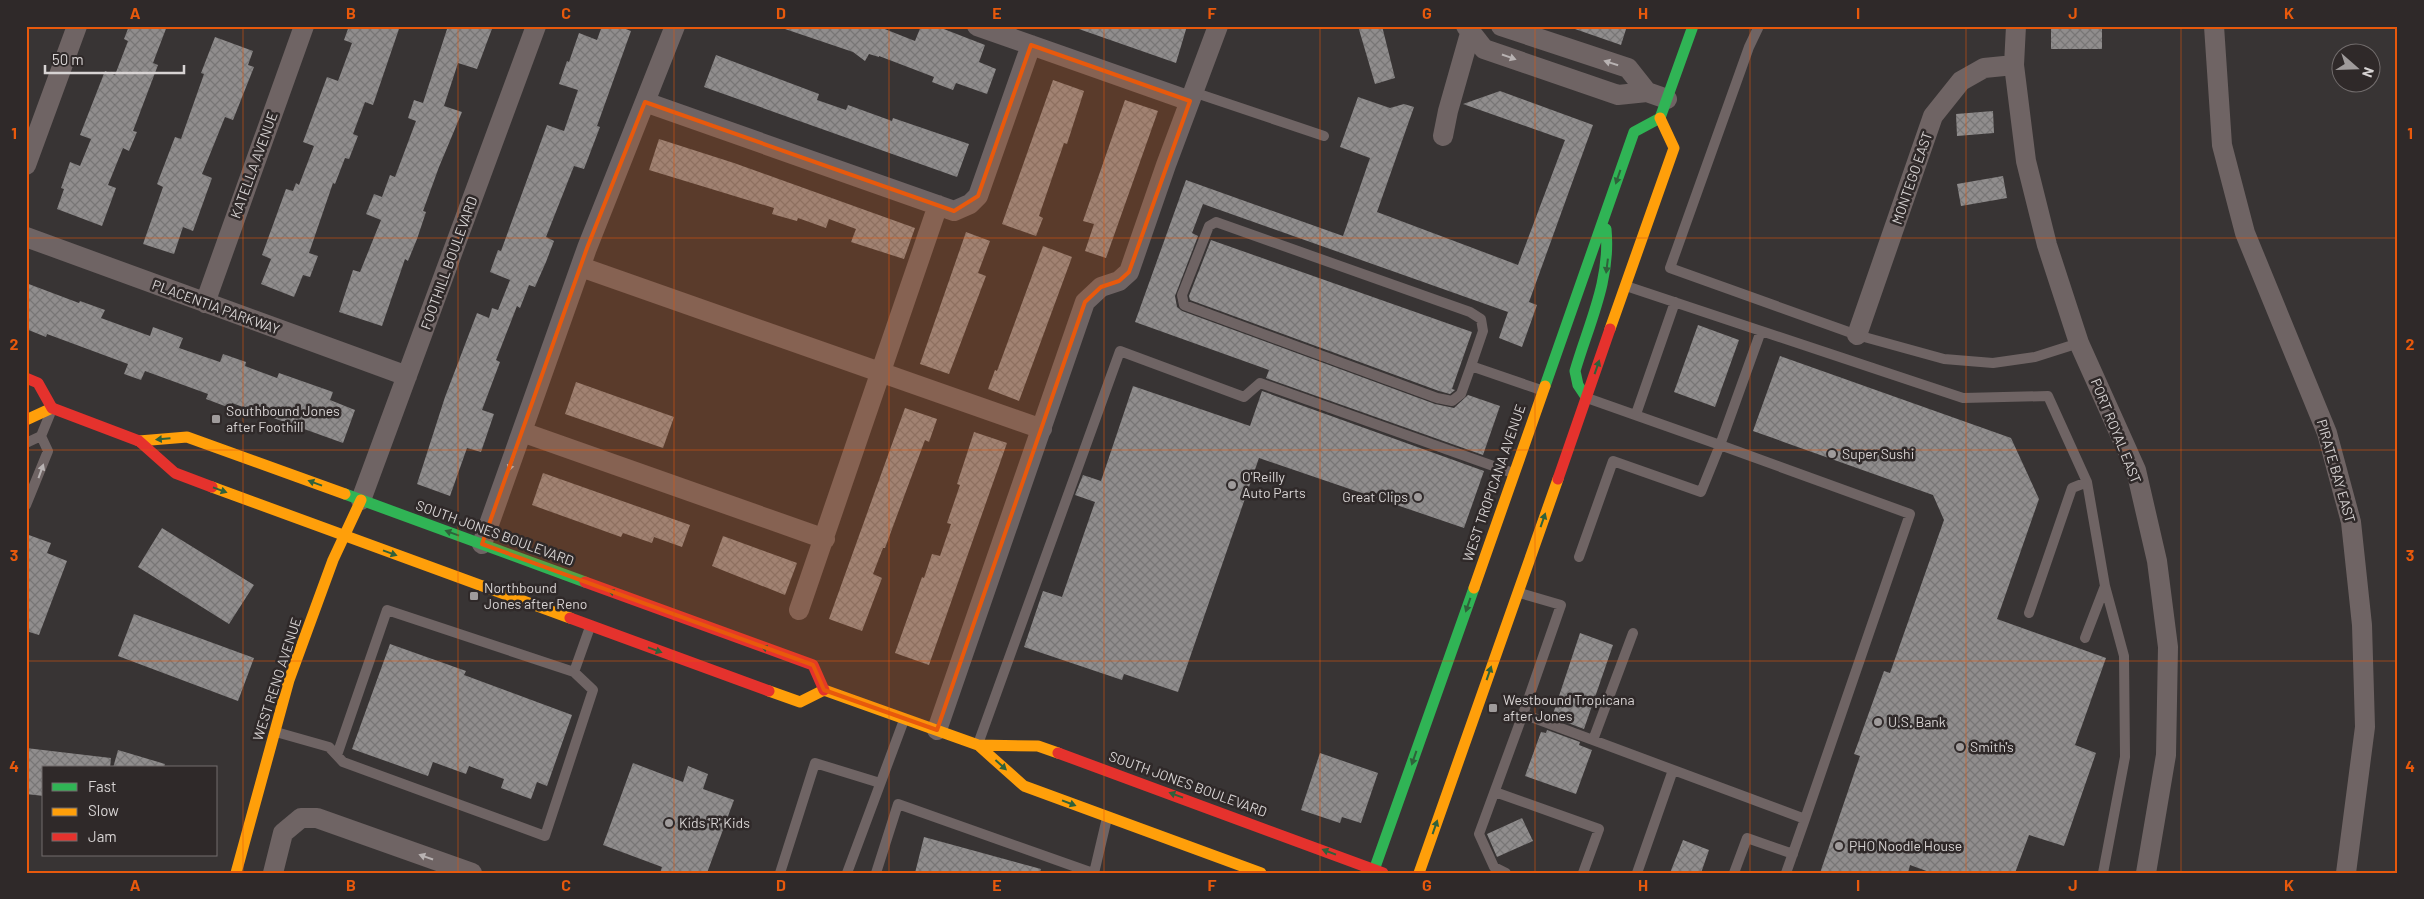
<svg xmlns="http://www.w3.org/2000/svg" width="2424" height="899" viewBox="0 0 2424 899" font-family="Barlow,sans-serif">
  <style>
    .building { fill: url(#building-cross-hatch) }
    .lines { fill: none; stroke-linecap: round; stroke-linejoin: round }
    .lane { stroke: #6f6464; stroke-width: 10 }
    .street { stroke: #6f6464; stroke-width: 20 }
    .fast { stroke: #30b455; stroke-width: 11 }
    .slow { stroke: #ff9f0a; stroke-width: 11 }
    .jam { stroke: #e5322d; stroke-width: 11 }
    .oneway { fill: #b8b2b2 }
    .oneway2 { fill: #2f613b }
    .marked { fill: #e8590c; fill-opacity: 0.2; stroke: #e8590c; stroke-width: 4; stroke-linejoin: round }
    .grid { fill: none; stroke: #e8590c; stroke-width: 1; stroke-opacity: 0.55 }
    .poi-dot { fill: #9f9b9b; stroke: #2f2929; stroke-width: 2 }
    .labels { text-anchor: middle; stroke-width: 5; stroke-linejoin: round; paint-order: stroke }
    .street-label { font-size: 14px; fill: #d7d3d3; stroke: #2f2929 }
    .poi-label { font-size: 14px; fill: #d7d3d3; stroke: #2f2929; text-anchor: start }
    .neatline { fill: none; stroke: #e8590c; stroke-width: 2 }
    .grid-label { font-size: 16px; text-anchor: middle; font-weight: bold; fill: #e8590c }
  </style>
  <defs>
    <pattern id="building-cross-hatch" width="8" height="8" patternUnits="userSpaceOnUse" patternTransform="scale(1.25)"><rect width="8" height="8" fill="#908d8d"/><path d="M0 0l8 8M0 8l8-8" fill="none" stroke="#787676"/></pattern>
  </defs>
  <rect width="100%" height="100%" fill="#383434"/>
  <path class="building" d="M129,26h38l-14,37 5,2 -25,66 4,1 -8,19 -6,-3 -15,37 8,3 -14,38 -45,-17 7,-20 -3,-1 9,-26 10,4 11,-27 -11,-4 25,-64 10,4 13,-34 -4,-2z
    M349,26h51l-27,79 -8,-3 -12,32 5,2 -9,23 -4,-1 -10,26 -2,-1 -24,70 9,3 -8,21 -7,-2 -9,22 -33,-13 10,-25 -9,-4 24,-66 7,2 3,-8 3,2 15,-39 -11,-4 24,-65 11,4 14,-38 -8,-3z
    M448,26h45l-16,43 -19,-6 -14,43 18,6 -23,55 -16,44 3,1 -9,27 -9,22 -3,-2 -23,67 -43,-14 14,-42 7,2 21,-52 -15,-6 8,-20 8,3 8,-22 5,2 21,-56 -8,-3 6,-18 9,3z
    M602,26h16l13,5 -34,95 3,1 -16,42 -10,-3 -28,71 8,4 -8,21 -11,25 -6,-2 -9,23 -3,-2 -21,54 4,2 -18,48 12,4 -13,38 -14,-4 -17,48 -33,-12 28,-87 32,-84 12,5 3,-10 6,2 12,-30 -20,-8 8,-22 3,1 46,-126 17,6 14,-41 -19,-6 8,-23 2,1 10,-29 18,7z
    M786,26h91l38,15 6,-15h15l49,19 -6,17 17,7 -9,25 -31,-11 -3,7 -21,-8 2,-5 -55,-21v1l-10,-3 -4,7 -12,-9 -68,-23z
    M1076,26h111l-11,37 -100,-35z
    M1358,26h24l13,52 -20,6z
    M1575,26h52l-6,19 -46,-16z
    M2051,29h51v20h-51z
    M215,37l38,14 -5,14 6,2 -21,53 -8,-3 -23,57 10,4 -19,53 -10,-4 -9,27 -31,-10 20,-57 -6,-3 18,-47 6,2 23,-65 -3,-1z
    M716,55l103,39 -2,6 29,10 2,-5 44,16 1,-3 76,26 -12,33 -253,-90z
    M1053,80l31,11 -17,53 -3,-1 -25,73 4,2 -7,18 -34,-12z
    M1500,91l93,34 -64,177 8,3 -15,42 -23,-9 9,-26 -305,-108 -11,29 6,3 -23,60 2,11 5,4 253,93 19,4 14,-13 32,11 -17,49 -217,-77 3,-8 -134,-48 51,-142 157,56 27,-78 -30,-11 18,-50 32,11 14,-4 10,3 -37,105 141,53 47,-125 -102,-36z
    M1125,100l33,11 -52,147 -21,-7 9,-27 -11,-3z
    M1993,111l1,22 -37,3 -1,-22z
    M659,139l75,24 181,65 -11,31 -53,-17 5,-13 -27,-10 -3,9 -28,-10 -1,3 -25,-7 2,-6 -125,-38z
    M2003,176l4,22 -46,8 -4,-22z
    M966,232l24,9 -12,32 8,3 -37,98 -29,-10z
    M1211,240l261,92 -20,57 3,1 -5,4 -11,-3 -249,-91 -1,-4z
    M1043,246l29,11 -53,144 -31,-12 7,-19 2,1z
    M26,283l53,20 1,-2 25,9 -4,8 49,18 3,-9 30,11 -4,10 41,14 3,-8 23,8 -1,4 32,12 2,-5 54,19 -3,8 25,10 -12,33 -111,-40 -2,5 -24,-9 2,-5 -63,-23 -4,9 -17,-6 4,-10 -81,-30 -1,3 -20,-8z
    M1698,325l41,15 -24,67 -41,-15z
    M1780,356l231,82 28,61 -42,120 109,39 -31,87 21,8 -32,93 -35,-11 -14,38h-83l-22,-8 -2,8h-88l40,-117 -6,-2 30,-83 6,2 54,-153 -11,-25 -180,-64z
    M576,382l98,35 -11,31 -98,-34z
    M1133,386l117,40 12,-35 222,80 -20,57 -205,-70 -81,234 -54,-18 -2,6 -98,-33 19,-56 19,6 33,-95 -20,-7 8,-20 18,6z
    M905,408l32,11 -8,23 -4,-2 -40,108h-2l-10,26 9,4 -20,53 -33,-12z
    M974,432l33,11 -78,222 -34,-12 27,-76 2,1 8,-24 8,2 11,-32 -4,-1 13,-38 -3,-1z
    M543,473l147,52 -8,22 -28,-10 -2,6 -29,-10 -2,4 -89,-32z
    M162,528l92,57 -25,39 -91,-57z
    M26,534l25,9 -4,10 20,8 -28,74 -13,-4z
    M723,536l74,27 -12,32 -73,-29z
    M134,614l120,44 -16,43 -120,-45z
    M1580,633l33,12 -29,84 -32,-12z
    M390,644l76,27 -2,4 108,40 -25,71 -10,-4 -6,17 -30,-11 3,-9 -35,-13 -3,8 -33,-12 -5,14 -76,-27z
    M1547,730l33,12 -1,3 13,5 -16,44 -51,-18 16,-44 5,1z
    M26,748l85,10 -1,10h-66v28l-18,-2z
    M118,750l47,14 -1,4h-51z
    M1320,753l58,20 -17,50 -19,-6 -2,6 -39,-13z
    M633,763l50,19 5,-16 20,8 -5,15 31,11 -27,73h-47l2,-6 -59,-22z
    M1522,818l11,23 -36,16 -10,-23z
    M924,837l117,32 -1,4h-125z
    M1683,840l26,10 -8,23h-31z"/>
  <g class="lines">
    <path class="lane" d="M1759,26l-10,21 -79,221 187,67 87,24 49,4 42,-6 44,-14
      M1193,92l131,44
      M1216,222l254,90 11,7 2,12 -12,35 -10,28 -9,7 -15,-3 -253,-93 -2,-10 27,-69z
      M1626,286l337,112 85,-2 39,86 18,104 19,70 1,101 -22,116
      M1471,366l70,24
      M1636,414l39,-112
      M26,443l15,-7
      M26,505l22,-54 -7,-15 9,-22
      M1579,557l34,-96 88,31 19,-47 -133,-47
      M1520,593l41,12 -38,109 282,105 105,-305 -190,-69 41,-114
      M2029,613l43,-125 15,-6
      M2085,638l20,-52
      M574,672l16,-45
      M276,732l53,15 14,15 202,74 48,-146 -19,-18 -187,-62 -50,145
      M1593,740l40,-107
      M978,744l142,-393 124,46 16,-14 253,90
      M1495,792l104,37 -16,44
      M780,873l35,-110 65,20
      M847,873l57,-153
      M876,873l22,-69 195,69
      M1094,873l13,-55
      M1506,873l-12,-6 -15,-33 44,-120
      M1637,873l36,-103
      M1734,873l13,-35 46,16
      M1786,873l19,-54"/>
    <path class="street" d="M977,26l213,75
      M1466,26l18,23 134,46 29,-3 20,7
      M1501,26l127,42 19,24
      M2016,26l-2,39 12,96 21,84 32,98 57,127 21,91 11,86 -2,108 -20,118
      M2214,26l8,119 23,88 82,200 24,89 11,103 3,102 -19,146
      M645,102l309,109 16,-7 8,-8 53,-151
      M1443,136l5,-25 23,-81
      M26,165l51,-139
      M26,237l381,139
      M581,267l461,162
      M205,303l99,-277
      M1857,335l76,-219 28,-35 23,-13 30,-3
      M522,432l303,107
      M361,500l175,-474
      M482,544l105,-296 88,-222
      M799,610l139,-405
      M937,730l148,-428 16,-15 18,-6 10,-9 37,-107 52,-139
      M273,873l10,-40 18,-15h16l155,55"/>
    <path class="fast" d="M1545,386l89,-254 26,-14 33,-92
      M1586,397l-8,-12 -3,-14c14,-48 36,-91 31,-142
      M345,494l240,88
      M1373,873l101,-285"/>
    <path class="slow" d="M1610,329l64,-181 -14,-30
      M26,420l26,-12
      M139,441l48,-4 158,57
      M212,487l358,131
      M1474,588l71,-202
      M769,691l31,11 24,-12 154,55 60,1 20,7
      M978,745l46,41 237,87
      M236,873l53,-193 44,-120 28,-60
      M1419,873l139,-394"/>
    <path class="jam" d="M26,378l12,5 14,25 87,33 36,32 37,14
      M1558,479l52,-150
      M585,582l228,83 11,25
      M570,618l199,73
      M1058,753l325,120"/>
  </g>
  <defs><path id="oneway-solid" d="M-6-.8H1V-3.2L6.5 0L1 3.2V.8H-6Z" transform="scale(1.25)"/></defs>
  <g class="oneway">
    <use href="#oneway-solid" transform="translate(1509 57) rotate(19)"/>
    <use href="#oneway-solid" transform="translate(1611 63) rotate(-162)"/>
    <use href="#oneway-solid" transform="translate(511 464) rotate(109)"/>
    <use href="#oneway-solid" transform="translate(41 471) rotate(-70)"/>
    <use href="#oneway-solid" transform="translate(426 857) rotate(-161)"/>
  </g>
  <g class="oneway2">
    <use href="#oneway-solid" transform="translate(1618 177) rotate(109)"/>
    <use href="#oneway-solid" transform="translate(1607 266) rotate(97)"/>
    <use href="#oneway-solid" transform="translate(1597 367) rotate(-71)"/>
    <use href="#oneway-solid" transform="translate(163 439) rotate(175)"/>
    <use href="#oneway-solid" transform="translate(315 483) rotate(-160)"/>
    <use href="#oneway-solid" transform="translate(220 490) rotate(20)"/>
    <use href="#oneway-solid" transform="translate(1543 520) rotate(-71)"/>
    <use href="#oneway-solid" transform="translate(452 533) rotate(-160)"/>
    <use href="#oneway-solid" transform="translate(390 553) rotate(20)"/>
    <use href="#oneway-solid" transform="translate(615 593) rotate(-160)"/>
    <use href="#oneway-solid" transform="translate(1468 605) rotate(109)"/>
    <use href="#oneway-solid" transform="translate(768 649) rotate(-160)"/>
    <use href="#oneway-solid" transform="translate(655 650) rotate(20)"/>
    <use href="#oneway-solid" transform="translate(1489 673) rotate(-71)"/>
    <use href="#oneway-solid" transform="translate(1414 758) rotate(109)"/>
    <use href="#oneway-solid" transform="translate(1001 765) rotate(42)"/>
    <use href="#oneway-solid" transform="translate(1176 795) rotate(-160)"/>
    <use href="#oneway-solid" transform="translate(1069 803) rotate(21)"/>
    <use href="#oneway-solid" transform="translate(1435 827) rotate(-71)"/>
    <use href="#oneway-solid" transform="translate(1329 852) rotate(-159)"/>
  </g>
  <path class="marked" d="M1031,45l159,56 -61,171 -10,9 -18,6 -16,15 -148,428 -113,-40 -11,-25 -331,-121 105,-296 58,-146 309,109 24,-15z"/>
  <path class="grid" d="M243,26v847M458,26v847M674,26v847M889,26v847M1104,26v847M1320,26v847M1535,26v847M1750,26v847M1966,26v847M2181,26v847M26,238h2372M26,450h2372M26,661h2372"/>
  <g class="poi-dot">
    <rect x="211" y="414" width="10" height="10" rx="2.5"/>
    <circle cx="1832" cy="454" r="5"/>
    <circle cx="1232" cy="485" r="5"/>
    <circle cx="1418" cy="497" r="5"/>
    <rect x="469" y="591" width="10" height="10" rx="2.5"/>
    <rect x="1488" y="703" width="10" height="10" rx="2.5"/>
    <circle cx="1878" cy="722" r="5"/>
    <circle cx="1960" cy="747" r="5"/>
    <circle cx="669" cy="823" r="5"/>
    <circle cx="1839" cy="846" r="5"/>
  </g>
  <g class="labels">
    <g class="street-label">
      <text transform="translate(254 165) rotate(-70)" y="5">KATELLA AVENUE</text>
      <text transform="translate(1912 178) rotate(-71)" y="5">MONTEGO EAST</text>
      <text transform="translate(449 263) rotate(-70)" y="5">FOOTHILL BOULEVARD</text>
      <text transform="translate(216 307) rotate(20)" y="5">PLACENTIA PARKWAY</text>
      <text transform="translate(2116 431) rotate(68)" y="5">PORT ROYAL EAST</text>
      <text transform="translate(2336 471) rotate(74)" y="5">PIRATE BAY EAST</text>
      <text transform="translate(1494 483) rotate(-71)" y="5">WEST TROPICANA AVENUE</text>
      <text transform="translate(495 533) rotate(20)" y="5">SOUTH JONES BOULEVARD</text>
      <text transform="translate(277 679) rotate(-72)" y="5">WEST RENO AVENUE</text>
      <text transform="translate(1188 784) rotate(20)" y="5">SOUTH JONES BOULEVARD</text>
    </g>
    <g class="poi-label">
      <text x="226" y="416">Southbound Jones<tspan x="226" dy="16">after Foothill</tspan></text>
      <text x="1842" y="459">Super Sushi</text>
      <text x="1242" y="482">O'Reilly<tspan x="1242" dy="16">Auto Parts</tspan></text>
      <text x="1408" y="502" text-anchor="end">Great Clips</text>
      <text x="484" y="593">Northbound<tspan x="484" dy="16">Jones after Reno</tspan></text>
      <text x="1503" y="705">Westbound Tropicana<tspan x="1503" dy="16">after Jones</tspan></text>
      <text x="1888" y="727">U.S. Bank</text>
      <text x="1970" y="752">Smith's</text>
      <text x="679" y="828">Kids 'R' Kids</text>
      <text x="1849" y="851">PHO Noodle House</text>
    </g>
  </g>
  <rect width="2424" height="899" fill="none" stroke="#2f2929" stroke-width="55"/>
  <rect x="42" y="766" width="175" height="90" fill="#2f2929" stroke="#726d6d"/>
  <rect x="52" y="783" width="25" height="8" fill="#30b455" stroke="#726d6d"/>
  <text x="88" y="792" font-size="15" fill="#d7d3d3">Fast</text>
  <rect x="52" y="808" width="25" height="8" fill="#ff9f0a" stroke="#726d6d"/>
  <text x="88" y="816" font-size="15" fill="#d7d3d3">Slow</text>
  <rect x="52" y="833" width="25" height="8" fill="#e5322d" stroke="#726d6d"/>
  <text x="88" y="842" font-size="15" fill="#d7d3d3">Jam</text>
  <g transform="translate(2356 68) rotate(110)"><circle r="24" fill="#2f2929" stroke="#726d6d"/>
  <path d="M0-4L9 19L0 12L-9 19Z" fill="#9f9b9b"/>
  <text y="-8" font-size="14" font-weight="bold" text-anchor="middle" fill="#d7d3d3">N</text>
  </g>
  <path d="M45 65v8h139v-8" fill="none" stroke="#d7d3d3" stroke-width="2.5"/>
  <text x="52" y="65" font-size="15" fill="#d7d3d3" stroke="#2f2929" stroke-width="4" paint-order="stroke">50 m</text>
  <rect x="28" y="28" width="2368" height="844" class="neatline"/>
  <g class="grid-label">
    <text x="135" y="19">A</text>
    <text x="351" y="19">B</text>
    <text x="566" y="19">C</text>
    <text x="781" y="19">D</text>
    <text x="997" y="19">E</text>
    <text x="1212" y="19">F</text>
    <text x="1427" y="19">G</text>
    <text x="1643" y="19">H</text>
    <text x="1858" y="19">I</text>
    <text x="2073" y="19">J</text>
    <text x="2289" y="19">K</text>
    <text x="14" y="139">1</text>
    <text x="2410" y="139">1</text>
    <text x="14" y="350">2</text>
    <text x="2410" y="350">2</text>
    <text x="14" y="561">3</text>
    <text x="2410" y="561">3</text>
    <text x="14" y="772">4</text>
    <text x="2410" y="772">4</text>
    <text x="135" y="891">A</text>
    <text x="351" y="891">B</text>
    <text x="566" y="891">C</text>
    <text x="781" y="891">D</text>
    <text x="997" y="891">E</text>
    <text x="1212" y="891">F</text>
    <text x="1427" y="891">G</text>
    <text x="1643" y="891">H</text>
    <text x="1858" y="891">I</text>
    <text x="2073" y="891">J</text>
    <text x="2289" y="891">K</text>
  </g>
</svg>
